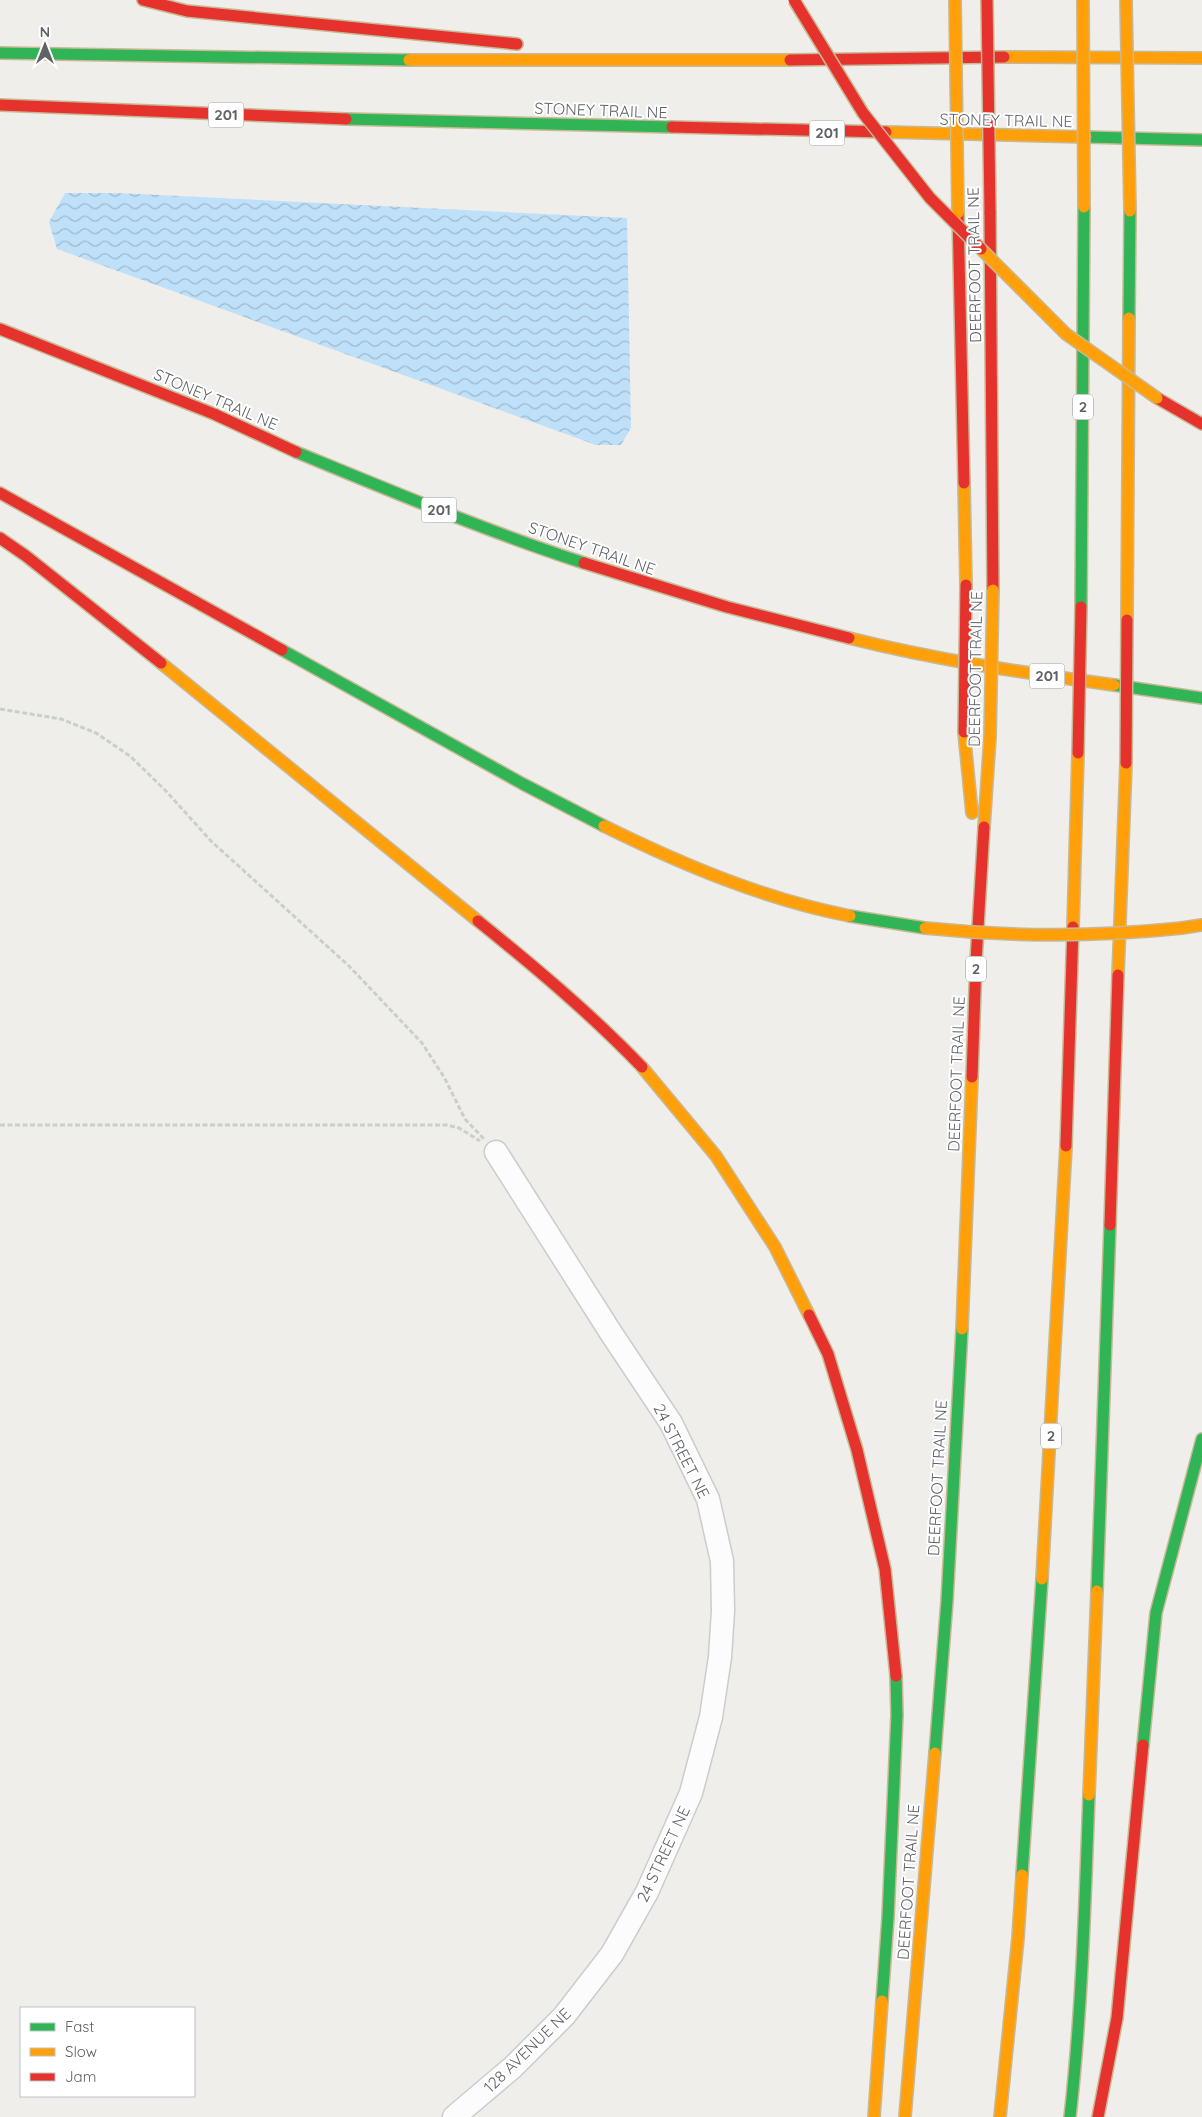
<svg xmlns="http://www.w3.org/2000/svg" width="1202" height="2117" viewBox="0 0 1202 2117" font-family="Quicksand,sans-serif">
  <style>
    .water { fill: url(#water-waves) }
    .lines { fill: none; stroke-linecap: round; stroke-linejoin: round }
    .street-casing { stroke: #cbcccc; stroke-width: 25 }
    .fast-casing { stroke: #c8b996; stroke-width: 14 }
    .slow-casing { stroke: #c8b996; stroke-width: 14 }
    .jam-casing { stroke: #c8b996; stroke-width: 14 }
    .path { stroke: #cacfcc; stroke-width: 3; stroke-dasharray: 5 2.5; stroke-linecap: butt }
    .street { stroke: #fdfcfc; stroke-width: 22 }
    .fast { stroke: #30b455; stroke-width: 11 }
    .slow { stroke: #ff9f0a; stroke-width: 11 }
    .jam { stroke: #e5322d; stroke-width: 11 }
    .slow-bridge-casing { stroke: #c8b996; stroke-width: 14; stroke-linecap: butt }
    .jam-bridge-casing { stroke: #c8b996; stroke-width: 14; stroke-linecap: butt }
    .slow-bridge { stroke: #ff9f0a; stroke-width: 11 }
    .jam-bridge { stroke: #e5322d; stroke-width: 11 }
    .labels { text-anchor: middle; stroke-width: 4; stroke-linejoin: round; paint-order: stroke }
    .shield { fill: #fff; stroke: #8f9295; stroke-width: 1 }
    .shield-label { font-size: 15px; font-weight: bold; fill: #5f6368 }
    .street-label { font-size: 16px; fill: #5f6368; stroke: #fff }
  </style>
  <defs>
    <pattern id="water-waves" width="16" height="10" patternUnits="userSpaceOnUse" patternTransform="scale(1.25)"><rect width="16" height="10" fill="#bfe0f9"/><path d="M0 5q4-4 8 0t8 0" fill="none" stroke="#9eb9cd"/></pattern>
  </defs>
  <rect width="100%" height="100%" fill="#efeeea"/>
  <path class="water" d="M65,193h53l509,25 4,210 -10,17h-25l-539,-196 -8,-27z"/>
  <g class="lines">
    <defs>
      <path id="street" d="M454,2117l59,-50 51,-51 48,-62 35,-62 44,-99 20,-76 9,-60 3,-46 -1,-50 -14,-62 -37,-76 -60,-90 -115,-181"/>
      <path id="fast" d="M0,53l409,7
        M346,119l326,8
        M1086,137l116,3
        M1129,318l1,-107
        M296,452c95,39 190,79 288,111
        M1081,607l3,-400
        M282,650l241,134 81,42
        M1114,685l88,13
        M850,916l75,12
        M1097,1591l13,-366
        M1143,1745l13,-132 46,-174
        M935,1753l12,-152 15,-272
        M1022,1875l20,-296
        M882,2001l6,-84 9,-202 -1,-39
        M1070,2117c12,-107 15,-215 19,-322"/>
      <path id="slow" d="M1004,57l198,1
        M409,60h381
        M886,132l200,5
        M964,483l2,102
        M1127,620l2,-302
        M849,638c87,22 176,35 265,47
        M161,663l317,258
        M964,732l8,81
        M604,826c79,39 160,73 246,90
        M984,827l6,-90
        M1073,927l5,-174
        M1182,928l20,-3
        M1118,975l8,-212
        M642,1067l74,89 59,91 34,68
        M962,1329l10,-252
        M1042,1579l24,-433
        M1089,1795l8,-204
        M874,2117l8,-116
        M905,2117l30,-364
        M1000,2117l18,-179 4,-63"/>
      <path id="jam" d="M143,0l44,11 330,33
        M790,60l214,-3
        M0,105l346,14
        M672,127l214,5
        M990,212l3,378
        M958,213l6,270
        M0,329l214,85 82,38
        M1157,398l45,26
        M0,493l282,157
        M0,538l26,18 135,107
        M584,563l143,44 122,31
        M478,921c57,46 113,93 164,146
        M972,1077l4,-116 8,-134
        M1066,1146l7,-219
        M1110,1225l8,-250
        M809,1315l19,39 29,96 28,119 11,107
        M1098,2117l19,-99 26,-273"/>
    </defs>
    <use href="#street" class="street-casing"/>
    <use href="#fast" class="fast-casing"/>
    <use href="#slow" class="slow-casing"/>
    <use href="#jam" class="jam-casing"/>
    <path class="path" d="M0,709l61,10 35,14 34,23 36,35 45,50 138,125 73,77 22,34 21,42 19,20
      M0,1125h447l12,3 21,13"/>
    <use href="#street" class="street"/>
    <use href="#fast" class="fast"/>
    <use href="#slow" class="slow"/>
    <use href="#jam" class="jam"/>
    <defs>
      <path id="slow-bridge" d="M955,0l3,213
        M1083,0l1,207
        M1126,0l4,211
        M981,249l85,85 91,64
        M990,737l3,-147
        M925,928c86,9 171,9 257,0"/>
      <path id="jam-bridge" d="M794,0l69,113 67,85 51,51
        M987,0l3,212
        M964,732l2,-147
        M1078,753l3,-146
        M1126,763l1,-143"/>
    </defs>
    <use href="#slow-bridge" class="slow-bridge-casing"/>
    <use href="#jam-bridge" class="jam-bridge-casing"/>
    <use href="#slow-bridge" class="slow-bridge"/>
    <use href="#jam-bridge" class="jam-bridge"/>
  </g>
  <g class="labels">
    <g class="shield">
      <rect x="208.5" y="102.5" width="35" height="25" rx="4"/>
      <rect x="809.5" y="120.5" width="35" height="25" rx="4"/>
      <rect x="1073" y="394.5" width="20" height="25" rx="4"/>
      <rect x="421.5" y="497.5" width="35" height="25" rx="4"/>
      <rect x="1029.5" y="663.5" width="35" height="25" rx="4"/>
      <rect x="966" y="956.5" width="20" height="25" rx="4"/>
      <rect x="1041" y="1423.5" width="20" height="25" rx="4"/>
    </g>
    <g class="shield-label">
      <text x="226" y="120">201</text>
      <text x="827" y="138">201</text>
      <text x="1083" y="412">2</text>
      <text x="439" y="515">201</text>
      <text x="1047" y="681">201</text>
      <text x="976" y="974">2</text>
      <text x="1051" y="1441">2</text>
    </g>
    <g class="street-label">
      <text transform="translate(601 110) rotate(2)" y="6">STONEY TRAIL NE</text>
      <text transform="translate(1006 120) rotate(1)" y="6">STONEY TRAIL NE</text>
      <text transform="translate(974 265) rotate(-91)" y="6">DEERFOOT TRAIL NE</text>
      <text transform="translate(216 399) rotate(23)" y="6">STONEY TRAIL NE</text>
      <text transform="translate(592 548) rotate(19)" y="6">STONEY TRAIL NE</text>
      <text transform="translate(975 669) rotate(-89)" y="6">DEERFOOT TRAIL NE</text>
      <text transform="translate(956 1074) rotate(-88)" y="6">DEERFOOT TRAIL NE</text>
      <text transform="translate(682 1451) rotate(63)" y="6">24 STREET NE</text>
      <text transform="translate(937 1478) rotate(-87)" y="6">DEERFOOT TRAIL NE</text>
      <text transform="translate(663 1854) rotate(-65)" y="6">24 STREET NE</text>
      <text transform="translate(908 1882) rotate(-86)" y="6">DEERFOOT TRAIL NE</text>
      <text transform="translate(527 2050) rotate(-44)" y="6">128 AVENUE NE</text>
    </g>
  </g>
  <rect x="20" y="2007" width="175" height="90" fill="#ffffff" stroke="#bfc1c3"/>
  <rect x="30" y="2023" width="25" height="8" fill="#30b455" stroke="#bfc1c3"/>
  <text x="65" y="2032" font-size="15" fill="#5f6368">Fast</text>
  <rect x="30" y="2048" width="25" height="8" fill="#ff9f0a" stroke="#bfc1c3"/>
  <text x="65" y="2057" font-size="15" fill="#5f6368">Slow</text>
  <rect x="30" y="2073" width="25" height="8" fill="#e5322d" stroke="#bfc1c3"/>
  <text x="65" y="2082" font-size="15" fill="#5f6368">Jam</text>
  <g transform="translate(45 45)" stroke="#ffffff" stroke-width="4" paint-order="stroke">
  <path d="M0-4L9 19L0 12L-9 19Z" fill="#5f6368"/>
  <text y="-8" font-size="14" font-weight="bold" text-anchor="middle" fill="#5f6368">N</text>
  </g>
</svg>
